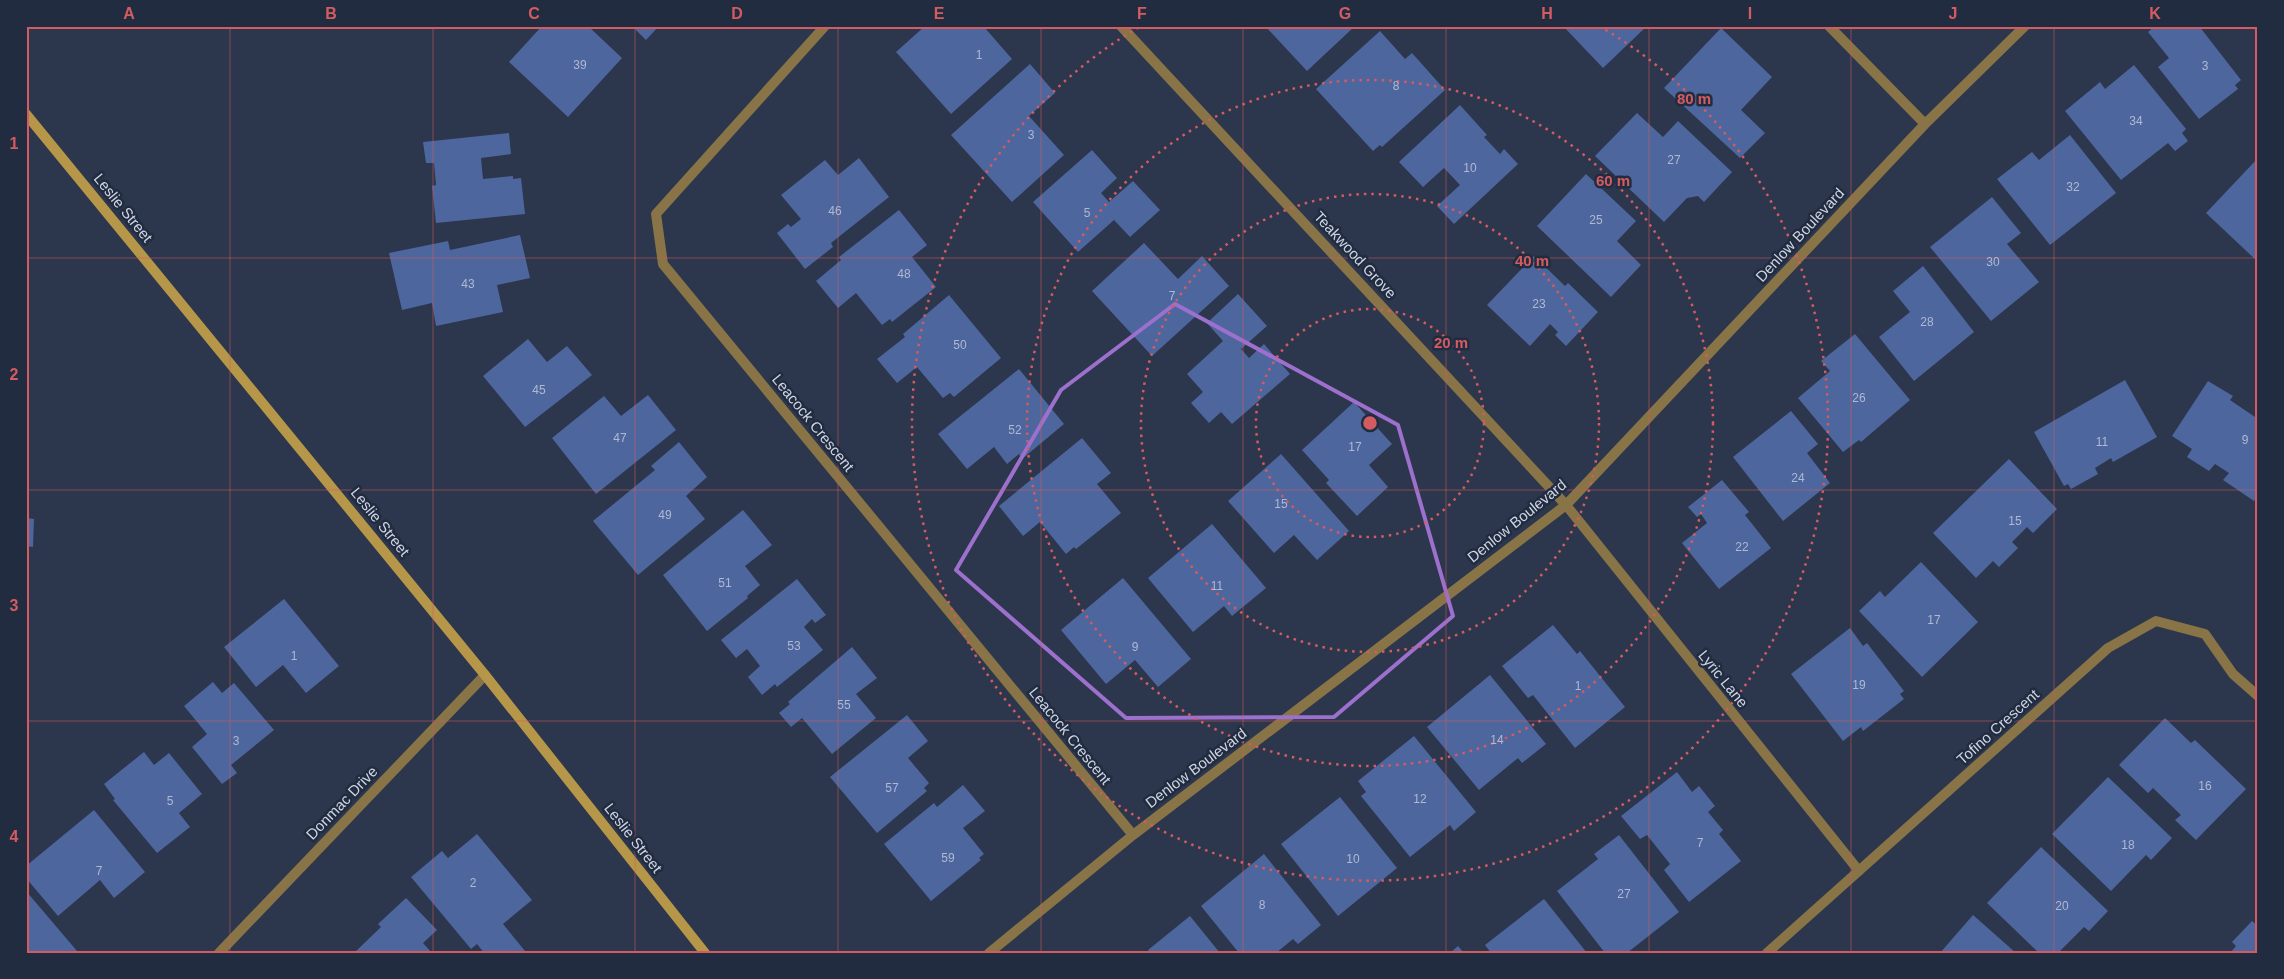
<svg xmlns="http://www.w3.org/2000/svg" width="2284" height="979" viewBox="0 0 2284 979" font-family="Arial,sans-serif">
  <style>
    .building { fill: #4e669e }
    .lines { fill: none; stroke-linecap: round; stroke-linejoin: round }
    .street { stroke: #887446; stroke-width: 10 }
    .secondary { stroke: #b69648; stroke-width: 10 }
    .marked { fill: none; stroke: #9d70cd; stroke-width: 4; stroke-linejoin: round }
    .grid { fill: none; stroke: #d45c60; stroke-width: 1; stroke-opacity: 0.55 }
    .ring { fill: none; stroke: #d45c60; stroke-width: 2.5; stroke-dasharray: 2.5 5 }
    .labels { text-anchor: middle; stroke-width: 5; stroke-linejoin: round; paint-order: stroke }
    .number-label { font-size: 12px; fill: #afb9d2 }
    .street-label { font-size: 15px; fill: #cfd5e3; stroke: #222c41 }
    .centre { fill: #d45c60; stroke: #222c41; stroke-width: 2.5 }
    .ring-label { font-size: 15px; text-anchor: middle; font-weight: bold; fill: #d45c60; stroke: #222c41; stroke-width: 5; stroke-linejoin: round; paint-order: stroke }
    .neatline { fill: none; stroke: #d45c60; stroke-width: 2 }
    .grid-label { font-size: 16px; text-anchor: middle; font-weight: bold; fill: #d45c60 }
  </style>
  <rect width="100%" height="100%" fill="#2c364c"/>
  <path class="building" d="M542,26h46l34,32 -54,59 -59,-55z
    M632,26h27l-13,14z
    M925,26h62l-2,2 27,31 -61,55 -55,-62z
    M1265,26h90l-48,45z
    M1563,26h84l-44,42z
    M2155,26h44l42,54 -6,5 3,4 -39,30 -41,-52 11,-9 -21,-26z
    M1721,28l51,49 -31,33 24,23 -25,25 -76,-70z
    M1380,31l25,28 7,-6 33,37 -63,57 -2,-2 -7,6 -57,-62z
    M1030,64l25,29 -26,23 35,39 -52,47 -61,-67z
    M2134,65l52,64 -4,4 6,8 -13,10 -7,-8 -47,37 -56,-69 35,-29 5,7z
    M1460,105l27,30 -3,2 16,17 4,-5 14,15 -64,60 -17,-18 23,-21 -16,-17 -21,19 -24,-25z
    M1637,113l26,24 15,-16 54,51 -28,30 -6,-6 -11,2 -23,24 -69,-66z
    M509,133l2,21 -30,4 2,21 30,-3v3l8,-1 4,36 -89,9 -4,-37 4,-1 -2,-22h-8l-3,-21z
    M2070,135l46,58 -66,52 -53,-66 35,-27 7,8z
    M1092,150l25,28 -16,15 8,9 24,-21 27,29 -30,27 -16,-17 -36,32 -45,-50z
    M859,158l30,39 -58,46 2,4 -28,22 -28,-36 11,-9 3,3 10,-8 -20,-24 44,-35 13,15z
    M2258,158v104l-52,-49z
    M1586,174l50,47 -19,20 24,24 -30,32 -74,-71z
    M1992,197l29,36 -14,11 32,38 -48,39 -61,-74z
    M899,210l28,35 -15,12 24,30 -44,35 -2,-3 -8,6 -26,-32 -18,15 -22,-27 25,-21 -2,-3z
    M520,235l10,43 -33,7 6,27 -67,14 -4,-23 -30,7 -13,-57 59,-12 2,9z
    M1144,243l34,36 24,-23 27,30 -77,70 -60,-65z
    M1534,256l31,30 3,-3 30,29 -32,34 -11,-11 3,-3 -8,-8 -20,22 -43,-41z
    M1923,266l51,66 -60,49 -35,-44 31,-25 -17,-21z
    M1238,294l29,32 -26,23 8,9 15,-14 26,30 -58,50 -11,-12 -12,11 -18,-20 12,-11 -16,-18 36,-33 -16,-18z
    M949,295l52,63 -47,39 -4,-4 -7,5 -26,-31 -20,16 -20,-24 28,-22 -2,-3z
    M1855,334l55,66 -49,42 -2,-2 -16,12 -45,-54 32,-27 -9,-10z
    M528,339l19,23 20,-16 25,29 -67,52 -42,-51z
    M1019,369l45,55 -42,35 -3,-5 -12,10 -13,-17 -27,22 -29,-35z
    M2125,380l32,57 -44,25 -2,-4 -16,10 3,6 -27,15 -3,-5 -4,2 -30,-54z
    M2208,381l25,15 -3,4 28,19v76l-4,6 -31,-21 6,-7 -14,-9 -6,7 -22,-14 5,-8 -20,-13z
    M648,395l28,35 -80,64 -44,-56 52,-42 17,20z
    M1354,402l38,42 -23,21 19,22 -31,29 -31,-33 3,-3 -27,-30z
    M1791,411l27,33 -11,9 23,30 -47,38 -50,-64z
    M1082,438l29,35 -14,11 24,29 -45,36 -2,-2 -8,7 -26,-32 -17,14 -24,-30z
    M679,442l28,35 -21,19 19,23 -67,56 -45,-54 62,-51 -4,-4z
    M1281,454l68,77 -32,29 -23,-25 -20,18 -46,-52z
    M2009,459l48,50 -24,24 -6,-6 -15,15 6,6 -19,19 -6,-6 -17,17 -43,-45z
    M1722,480l27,32 -4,3 26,33 -52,41 -37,-46 25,-20 -6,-9 -4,3 -9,-10z
    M743,510l29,35 -27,21 15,19 -13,11 1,2 -41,33 -44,-56z
    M26,518l8,1 -1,28 -7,-1z
    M1212,524l54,64 -34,28 -8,-10 -31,26 -45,-54z
    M1921,562l57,60 -56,55 -63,-66 21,-20 5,6z
    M1123,578l68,81 -33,28 -23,-27 -29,24 -45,-54z
    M797,579l29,36 -11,8 -3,-4 -8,8 19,23 -46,37 -2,-3 -13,11 -14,-18 12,-11 -13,-17 -11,9 -15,-18z
    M284,599l55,67 -33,27 -23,-28 -27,22 -32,-40z
    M1553,625l24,29 3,-3 45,56 -50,41 -42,-53 -5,3 -26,-32z
    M1850,628l13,18 4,-3 37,48 -4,3 4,5 -41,32 -2,-4 -18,14 -52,-67z
    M852,647l25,31 -21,16 20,24 -44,36 -30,-36 -11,9 -12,-14 11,-9 -2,-2z
    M1490,675l56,69 -24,19 -4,-5 -39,32 -52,-63z
    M213,682l9,11 12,-10 40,47 -43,35 6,8 -15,11 -30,-37 15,-13 -23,-28z
    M907,715l21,26 -20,17 21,25 -5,5 3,3 -50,42 -47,-56z
    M2165,718l26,25 4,-3 51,49 -50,51 -21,-20 6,-5 -28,-27 -5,5 -29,-28z
    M1414,736l62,76 -22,19 -4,-6 -40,32 -49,-61 5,-4 -8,-11z
    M144,752l10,13 15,-12 33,41 -23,19 11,14 -33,26 -44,-53 2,-1 -11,-15z
    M1677,772l15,20 7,-6 16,20 -7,6 15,18 -4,4 22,27 -52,41 -25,-32 6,-6 -23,-29 -7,4 -19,-23z
    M2108,777l64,61 -21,22 -5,-5 -35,36 -59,-57z
    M963,785l22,26 -22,17 21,26 -5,4 2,2 -50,41 -47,-57 50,-41 3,4z
    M1340,797l57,71 -59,48 -57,-72z
    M94,810l51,62 -31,26 -14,-18 -42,36 -32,-38v-12z
    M477,834l55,66 -29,24 22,27 -2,2h-39l-7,-9 -6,5 -60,-72 31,-26 6,7z
    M1619,835l60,77 -52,41h-22l-48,-62 41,-32 -4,-5z
    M2041,847l67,64 -19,20 -5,-4 -26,26h-19l-52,-50z
    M1264,854l57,71 -23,19 -5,-5 -17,14h-37l-38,-47z
    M26,891l51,60 -3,2h-48z
    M406,898l31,32 -14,13 9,10h-78l27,-26 -3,-3z
    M1544,899l43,54h-96l-6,-8z
    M1973,915l43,38h-76z
    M1190,916l30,37h-70l-2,-3z
    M2252,921l6,5v27h-28l6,-7 -4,-4z
    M1458,946l6,7h-14z"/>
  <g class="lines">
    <path class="street" d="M825,26l-169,188 7,50 470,571
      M1121,26l445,479 293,366
      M1829,26l96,98
      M219,953l266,-278
      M989,953l144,-118 433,-330 359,-381 100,-98
      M1767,953l341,-305 48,-27 49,13 28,40 25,22"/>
    <path class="secondary" d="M26,114l459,561 220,278"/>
  </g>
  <path class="marked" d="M1175,304l223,121 55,191 -119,101 -208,1 -170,-148 105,-180z"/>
  <path class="grid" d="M230,26v927M433,26v927M635,26v927M838,26v927M1041,26v927M1243,26v927M1446,26v927M1649,26v927M1851,26v927M2054,26v927M26,258h2232M26,490h2232M26,721h2232"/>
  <g class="ring">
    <circle cx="1370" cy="423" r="114"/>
    <circle cx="1370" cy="423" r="229"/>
    <circle cx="1370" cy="423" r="343"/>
    <path d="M1599 26A458 458 0 1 1 1141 26"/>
  </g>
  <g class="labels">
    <g class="number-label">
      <text x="979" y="59">1</text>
      <text x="580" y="69">39</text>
      <text x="2205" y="70">3</text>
      <text x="1396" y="90">8</text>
      <text x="2136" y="125">34</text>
      <text x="1031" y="139">3</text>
      <text x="1674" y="164">27</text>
      <text x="1470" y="172">10</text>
      <text x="2073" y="191">32</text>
      <text x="835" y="215">46</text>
      <text x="1087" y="217">5</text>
      <text x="1596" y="224">25</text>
      <text x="1993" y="266">30</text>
      <text x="904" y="278">48</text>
      <text x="468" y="288">43</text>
      <text x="1172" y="300">7</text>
      <text x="1539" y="308">23</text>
      <text x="1927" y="326">28</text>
      <text x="960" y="349">50</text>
      <text x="539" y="394">45</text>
      <text x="1859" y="402">26</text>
      <text x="1015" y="434">52</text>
      <text x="620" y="442">47</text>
      <text x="2245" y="444">9</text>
      <text x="2102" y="446">11</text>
      <text x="1355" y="451">17</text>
      <text x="1798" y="482">24</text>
      <text x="1281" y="508">15</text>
      <text x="665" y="519">49</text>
      <text x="2015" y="525">15</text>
      <text x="1742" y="551">22</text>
      <text x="725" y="587">51</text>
      <text x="1217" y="590">11</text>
      <text x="1934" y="624">17</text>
      <text x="794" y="650">53</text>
      <text x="1135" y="651">9</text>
      <text x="294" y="660">1</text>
      <text x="1859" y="689">19</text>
      <text x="1578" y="690">1</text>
      <text x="844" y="709">55</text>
      <text x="1497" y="744">14</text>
      <text x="236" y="745">3</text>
      <text x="2205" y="790">16</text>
      <text x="892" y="792">57</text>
      <text x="1420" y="803">12</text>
      <text x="170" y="805">5</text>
      <text x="1700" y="847">7</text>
      <text x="2128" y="849">18</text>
      <text x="948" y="862">59</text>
      <text x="1353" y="863">10</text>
      <text x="99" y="875">7</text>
      <text x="473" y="887">2</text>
      <text x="1624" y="898">27</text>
      <text x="1262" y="909">8</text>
      <text x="2062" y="910">20</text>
    </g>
    <g class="street-label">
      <text transform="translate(123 208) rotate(51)" y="5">Leslie Street</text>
      <text transform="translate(1800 235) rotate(-47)" y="5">Denlow Boulevard</text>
      <text transform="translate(1355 255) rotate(47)" y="5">Teakwood Grove</text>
      <text transform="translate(813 423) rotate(51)" y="5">Leacock Crescent</text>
      <text transform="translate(1517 521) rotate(-39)" y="5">Denlow Boulevard</text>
      <text transform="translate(380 522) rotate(51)" y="5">Leslie Street</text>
      <text transform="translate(1723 679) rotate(51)" y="5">Lyric Lane</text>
      <text transform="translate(1998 727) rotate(-42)" y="5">Tofino Crescent</text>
      <text transform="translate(1070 736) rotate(51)" y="5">Leacock Crescent</text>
      <text transform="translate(1196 768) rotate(-37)" y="5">Denlow Boulevard</text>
      <text transform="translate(342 803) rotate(-46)" y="5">Donmac Drive</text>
      <text transform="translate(633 838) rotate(52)" y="5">Leslie Street</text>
    </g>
  </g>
  <circle cx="1370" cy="423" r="8" class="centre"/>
  <g class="ring-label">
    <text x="1694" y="104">80 m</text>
    <text x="1613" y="186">60 m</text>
    <text x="1532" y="266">40 m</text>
    <text x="1451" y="348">20 m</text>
  </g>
  <rect width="2284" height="979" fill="none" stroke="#222c41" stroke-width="55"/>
  <rect x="28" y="28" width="2228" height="924" class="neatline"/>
  <g class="grid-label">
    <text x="129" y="19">A</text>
    <text x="331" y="19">B</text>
    <text x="534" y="19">C</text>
    <text x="737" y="19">D</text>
    <text x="939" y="19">E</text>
    <text x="1142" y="19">F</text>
    <text x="1345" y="19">G</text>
    <text x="1547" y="19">H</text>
    <text x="1750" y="19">I</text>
    <text x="1953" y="19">J</text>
    <text x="2155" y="19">K</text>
    <text x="14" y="149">1</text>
    <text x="14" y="380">2</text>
    <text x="14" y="611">3</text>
    <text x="14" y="842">4</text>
  </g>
</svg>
